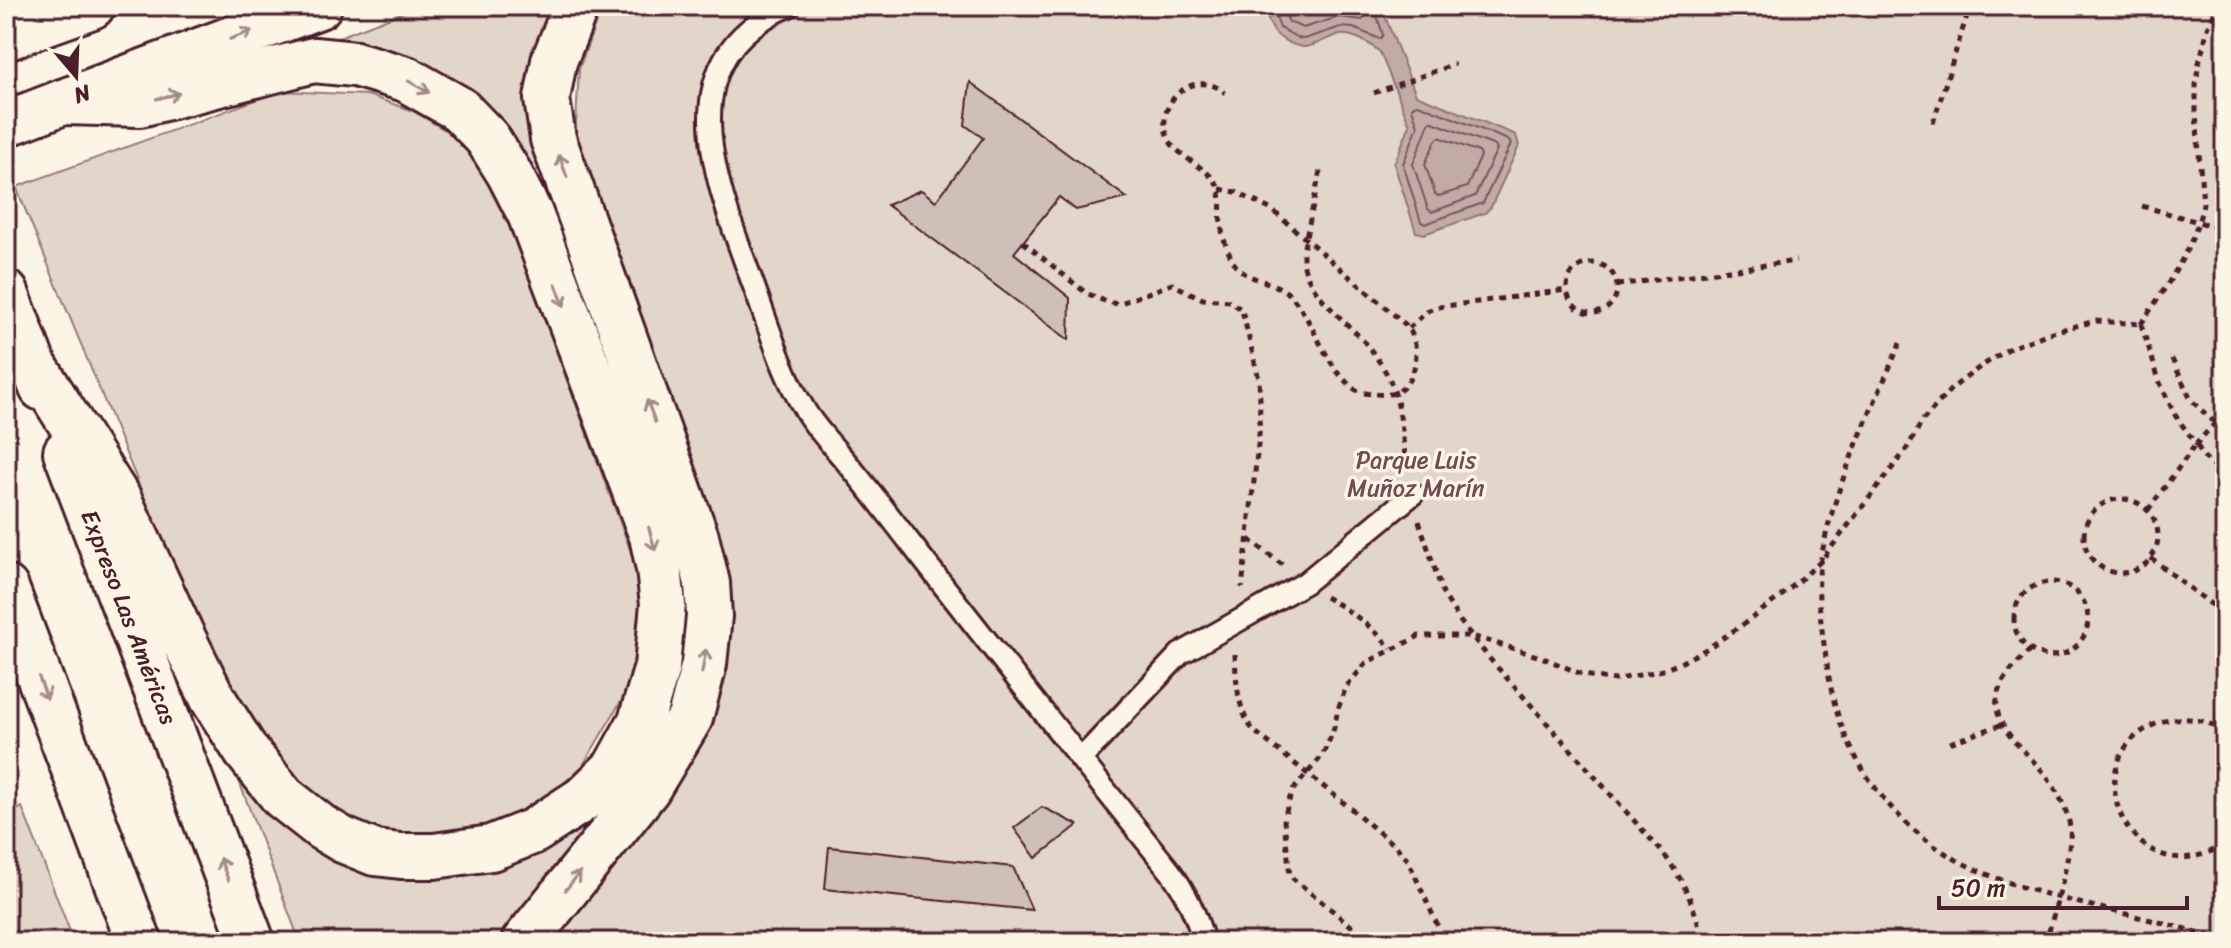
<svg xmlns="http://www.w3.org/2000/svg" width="2231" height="948" viewBox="0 0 2231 948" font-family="Sriracha,sans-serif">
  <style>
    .green { fill: #e2d5ca; stroke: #967a7a; stroke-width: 2 }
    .water { fill: #c0aca5; stroke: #917474; stroke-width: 2 }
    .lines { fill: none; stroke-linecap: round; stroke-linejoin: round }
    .shore { stroke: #79575c; stroke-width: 2 }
    .building { fill: #cfc0b7; stroke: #4a1f2b; stroke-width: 2 }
    .service-casing { stroke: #4a1f2b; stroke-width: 26 }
    .primary-casing { stroke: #4a1f2b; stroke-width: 50 }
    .trunk-casing { stroke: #4a1f2b; stroke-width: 50 }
    .motorway-casing { stroke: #4a1f2b; stroke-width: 50 }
    .path { stroke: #4a1f2b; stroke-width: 5; stroke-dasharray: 6 6; stroke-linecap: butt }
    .service { stroke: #fcf5e5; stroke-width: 20 }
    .primary { stroke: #fcf5e5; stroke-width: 44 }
    .trunk { stroke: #fcf5e5; stroke-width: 44 }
    .motorway { stroke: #fcf5e5; stroke-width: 44 }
    .oneway { stroke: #a38a88 }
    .labels { text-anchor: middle; stroke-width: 7; stroke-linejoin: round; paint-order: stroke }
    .park-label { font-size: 24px; fill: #704c53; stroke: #fcf5e5 }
    .street-label { font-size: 24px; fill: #4a1f2b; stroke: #fcf5e5 }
  </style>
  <rect width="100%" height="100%" fill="#fcf5e5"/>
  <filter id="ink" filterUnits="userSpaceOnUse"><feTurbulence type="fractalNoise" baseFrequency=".0125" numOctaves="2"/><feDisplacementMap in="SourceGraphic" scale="16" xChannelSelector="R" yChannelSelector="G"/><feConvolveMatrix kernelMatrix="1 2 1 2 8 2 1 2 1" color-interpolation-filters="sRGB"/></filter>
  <g filter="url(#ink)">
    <path class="green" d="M419,6h142l-20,163 -11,4 -214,-127z
      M604,6h1621v936h-1678l178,-293 -150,-509 4,-71 21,-58z
      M281,91l86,4 44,15 41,24 31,36 19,35 142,382 -14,99 -48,81 -50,44 -72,24 -71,-1 -52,-19 -50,-32 -50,-61 -221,-535z
      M234,768l116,95 227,-39 10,11 -89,107h-198z
      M22,807l52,135h-68v-107l6,-22z"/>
    <path class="water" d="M1263,6h118l35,89 100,40 3,11 -28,61 -6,6 -61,21 -8,-2 -22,-68 16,-39 -30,-73c-9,-8 -27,-19 -40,-17 -12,1 -23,11 -36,12 -3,0 -9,-2 -12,-3 -21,-9 -21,-18 -29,-38z"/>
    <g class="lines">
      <path class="shore" d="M1272,6l8,22 18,10 6,1 37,-12 12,1 27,11 3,-4 -9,-29
        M1282,6l7,16 14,6 36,-11 23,3 3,-3 -1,-11
        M1418,104l90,36 3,4 -28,59 -58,21 -4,-2 -18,-58 15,-38 -6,-18 2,-3z
        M1430,121l65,25 2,3 -22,47 -43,16 -4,-3 -15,-45z
        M1439,137l40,15 2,4 -14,31 -28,9 -4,-2 -10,-30 10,-22z"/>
    </g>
    <path class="building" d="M970,82l157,116 -51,12 -17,-13 -45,56 56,45 -1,42 -182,-135 34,-15 15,11 47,-63 -18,-13z
      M1042,807l36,18 -42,33 -22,-30z
      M829,847l184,20 19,43 -207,-21z"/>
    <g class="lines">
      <defs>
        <path id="service" d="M789,6c-128,53 -70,183 -36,278 16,43 29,89 53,128 12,19 28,35 42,52 21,25 40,50 60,76 86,111 174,221 262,331 16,21 27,46 34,71
          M1081,759l99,-105 125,-71 108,-89"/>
        <path id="primary" d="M36,26l56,-20
          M63,102l256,-96"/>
        <path id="trunk" d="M6,38l30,-12
          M6,124l57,-22"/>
        <path id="motorway" d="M36,26l23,-20
          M6,293l36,95
          M32,362l87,138 63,136 31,63 33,52 37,46 38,30 22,13 32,13 26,3h33l57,-8 43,-17 49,-32 32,-31 26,-47 16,-54 6,-63 -4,-35 -7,-33 -122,-322 -21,-41 -22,-35 -28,-29 -53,-30 -51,-15 -41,-4 -174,44 -77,-2
          M66,452l186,490
          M6,588l133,354
          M524,942l124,-154 42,-70 14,-54 5,-48 -2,-33 -11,-46 -143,-398 -6,-40 7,-38 22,-55"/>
      </defs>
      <use href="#service" class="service-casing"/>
      <use href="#primary" class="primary-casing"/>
      <use href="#trunk" class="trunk-casing"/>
      <use href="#motorway" class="motorway-casing"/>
      <path class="path" d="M1670,14l22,-8
        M1374,93l81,-29
        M1933,123l37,-117
        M1320,171c-4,20 -8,41 -13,61 -1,8 -4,16 -4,24 -1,34 44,65 64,89 7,9 15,20 21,31 15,30 13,63 20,96
        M1220,189l16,3 36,18 134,115c15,17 13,52 -7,66 -7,4 -16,4 -24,3 -8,0 -17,-2 -23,-7 -28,-23 -37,-64 -61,-91 -16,-17 -44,-13 -57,-33 -7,-12 -12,-27 -13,-41 -2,-11 2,-26 -3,-36 -11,-21 -44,-29 -51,-51 -12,-35 29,-68 58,-42
        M2142,206l74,21
        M1023,242l63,51 21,9 11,2 54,-20 31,15 27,2 12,9 17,69 1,21 -1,36 -17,152
        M1567 288a25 25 0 1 1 50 0a25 25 0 1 1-50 0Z
        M1617,285l179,-24
        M2141,324c25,-37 53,-76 62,-120l-7,-90v-28l2,-19 10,-39 9,-22
        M2141,324l19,59 15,32 21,29 29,-32
        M1409,328l20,-18 10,-3 128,-17
        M1900,343c-29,70 -66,141 -79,216 -5,28 -1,57 3,85 3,21 6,44 12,65 20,69 73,131 139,160 77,35 169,44 250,72
        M2172,359l19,41 24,23
        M2084 536a37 37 0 1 1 74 0a37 37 0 1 1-74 0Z
        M2148,510l48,-66 9,14 20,19
        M1419,521l24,73 17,27 29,37 174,195c21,28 33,54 39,89
        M1249,539l36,28
        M2151,558l74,57
        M2014 619a37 37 0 1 1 74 0a37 37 0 1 1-74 0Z
        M1325,597c25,14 48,29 66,52
        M2030,650c-8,9 -18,18 -25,28 -25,38 12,65 34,89 14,16 28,39 31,60 3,25 -17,88 -24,115
        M1235,654c1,25 2,57 19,77l95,76 53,45 6,8 37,82
        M2225,732c-19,-13 -42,-17 -64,-10 -95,33 -30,181 64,122
        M1950,743l53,-19
        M1371,942l-81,-66 -6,-55 4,-18 5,-13 29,-34 11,-24 5,-23 8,-22 20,-24 53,-27h53l69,21 43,18 31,5 48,-10 17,-7 28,-15 40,-27 37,-28 35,-31 86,-112 17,-30 28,-31 29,-22 30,-19 42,-16 44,-11 45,3"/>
      <use href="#service" class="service"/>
      <use href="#primary" class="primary"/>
      <use href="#trunk" class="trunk"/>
      <use href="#motorway" class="motorway"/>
    </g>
    <defs><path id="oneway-shaft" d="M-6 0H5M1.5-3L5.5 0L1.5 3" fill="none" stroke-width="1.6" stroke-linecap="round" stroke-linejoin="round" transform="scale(2)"/></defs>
    <g class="oneway">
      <use href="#oneway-shaft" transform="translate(241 35) rotate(-21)"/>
      <use href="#oneway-shaft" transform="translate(419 87) rotate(29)"/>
      <use href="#oneway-shaft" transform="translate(168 96) rotate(-14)"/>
      <use href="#oneway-shaft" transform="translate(563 166) rotate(-110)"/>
      <use href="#oneway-shaft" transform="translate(560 295) rotate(69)"/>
      <use href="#oneway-shaft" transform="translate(651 411) rotate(-110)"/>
      <use href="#oneway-shaft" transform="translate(652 539) rotate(74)"/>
      <use href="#oneway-shaft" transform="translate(704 661) rotate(-80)"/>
      <use href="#oneway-shaft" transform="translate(43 688) rotate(69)"/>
      <use href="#oneway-shaft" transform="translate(224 869) rotate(-111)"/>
      <use href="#oneway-shaft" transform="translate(573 881) rotate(-51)"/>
    </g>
  </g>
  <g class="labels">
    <g class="park-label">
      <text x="1416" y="468">Parque Luis<tspan x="1416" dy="28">Muñoz Marín</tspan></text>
    </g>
    <g class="street-label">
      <text transform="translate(129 617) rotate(69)" y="8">Expreso Las Américas</text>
    </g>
  </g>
  <rect width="2231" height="948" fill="none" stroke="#fcf5e5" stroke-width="32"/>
  <rect x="16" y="16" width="2199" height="916" fill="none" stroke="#4a1f2b" stroke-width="3" filter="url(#ink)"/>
  <g transform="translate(76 76) rotate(161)" stroke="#fcf5e5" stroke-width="6" paint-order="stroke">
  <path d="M0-6L14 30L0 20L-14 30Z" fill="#4a1f2b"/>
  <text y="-12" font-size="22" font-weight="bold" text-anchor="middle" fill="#4a1f2b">N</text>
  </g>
  <path d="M1939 896v12h248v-12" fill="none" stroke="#4a1f2b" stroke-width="4"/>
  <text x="1951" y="896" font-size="24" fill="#4a1f2b" stroke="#fcf5e5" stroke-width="6" paint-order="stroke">50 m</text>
</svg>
